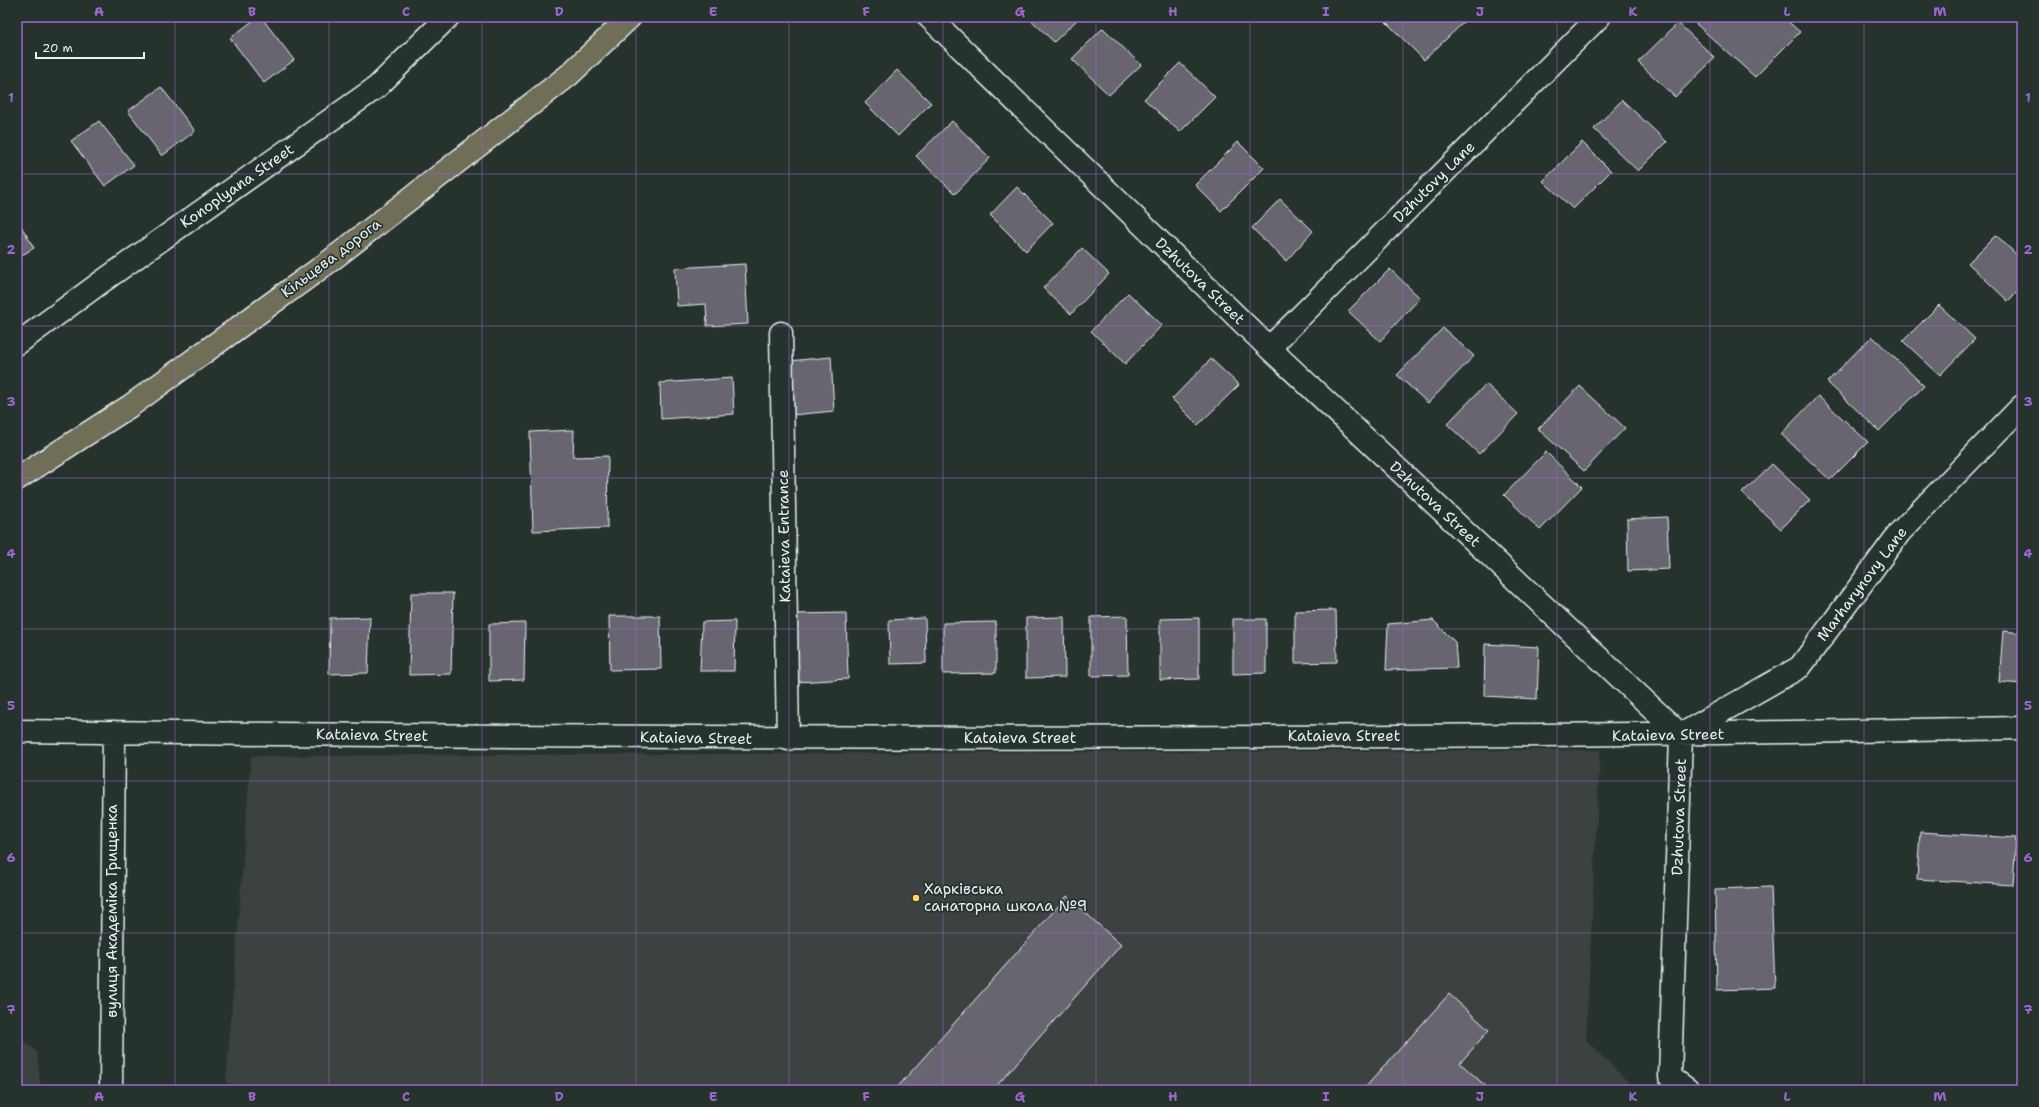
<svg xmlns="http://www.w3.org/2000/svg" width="2039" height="1107" viewBox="0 0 2039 1107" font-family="'Shantell Sans',sans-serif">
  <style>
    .built { fill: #3a4241 }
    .building { fill: #686571; stroke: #e8f1f8 }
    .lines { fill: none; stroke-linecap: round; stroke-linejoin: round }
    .minor-casing { stroke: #e8f1f8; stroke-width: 25 }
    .trunk-casing { stroke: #e8f1f8; stroke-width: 25 }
    .minor { stroke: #26332d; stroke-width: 22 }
    .trunk { stroke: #716e59; stroke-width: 22 }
    .grid { fill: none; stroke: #9c67d0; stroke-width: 1; stroke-opacity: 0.55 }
    .poi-dot { fill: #ffd166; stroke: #26332d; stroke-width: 1.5 }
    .labels { text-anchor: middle; stroke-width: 3.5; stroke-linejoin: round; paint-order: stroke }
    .street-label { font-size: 15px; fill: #e8f1f8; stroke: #26332d }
    .poi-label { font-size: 15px; fill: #e8f1f8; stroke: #26332d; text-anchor: start }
    .neatline { fill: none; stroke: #9c67d0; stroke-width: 1.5 }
    .grid-label { font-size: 13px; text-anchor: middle; font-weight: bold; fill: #9c67d0 }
  </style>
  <rect width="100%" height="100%" fill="#26332d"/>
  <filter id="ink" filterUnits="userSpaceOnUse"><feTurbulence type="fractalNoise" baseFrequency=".025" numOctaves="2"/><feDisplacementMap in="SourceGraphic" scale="8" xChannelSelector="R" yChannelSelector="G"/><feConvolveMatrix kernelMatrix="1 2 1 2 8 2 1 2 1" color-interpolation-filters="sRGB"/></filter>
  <g filter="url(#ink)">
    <path class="built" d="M1600,750l-14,290 50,50h-1378l-32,-7 25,-327z
      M17,1036l20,16 4,38h-24z"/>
    <path class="building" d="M258,17h3l33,43 -30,23 -34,-45z
      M1028,17h52l-26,25z
      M1391,17h72l3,3 -42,40 -38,-38z
      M1701,17h82l17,15 -45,45 -60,-54z
      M1678,23l37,35 -40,39 -37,-35z
      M1103,28l38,37 -32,30 -37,-36z
      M1180,63l35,34 -35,35 -36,-33z
      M897,70l34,33 -33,33 -33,-33z
      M161,87l34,44 -33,25 -34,-45z
      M1622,100l45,42 -29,29 -44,-42z
      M99,121l35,44 -29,21 -34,-45z
      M952,121l38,37 -35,36 -39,-38z
      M1238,142l26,26 -43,43 -26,-26z
      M1582,142l29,29 -38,38 -30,-28z
      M1017,187l36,36 -27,28 -36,-36z
      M1280,199l33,32 -27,30 -34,-33z
      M17,219l17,29 -17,10z
      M1996,235l26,25v27l-14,14 -40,-38z
      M1082,248l27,26 -38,40 -28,-26z
      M745,264l3,60 -41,2 -1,-22 -29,2 -2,-38z
      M1390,269l30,29 -40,43 -32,-30z
      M1128,293l34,32 -37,39 -34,-33z
      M1939,305l36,34 -35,36 -37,-34z
      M1443,328l31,28 -46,47 -31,-28z
      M1872,336l52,50 -45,45 -52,-49z
      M831,357l3,54 -42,4 -3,-54z
      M1211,359l28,26 -41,40 -26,-26z
      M732,378l2,36 -73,5 -1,-36z
      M1486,384l32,30 -39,40 -32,-30z
      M1580,386l45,42 -41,43 -46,-42z
      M1818,396l50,46 -38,38 -49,-46z
      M574,430l-1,27 35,-1 -1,72 -74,3 -3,-99z
      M1546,452l36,35 -42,43 -36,-35z
      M1772,464l38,36 -29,29 -39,-36z
      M1667,517l2,52 -41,2 -1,-52z
      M411,593h42l-2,81 -42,1z
      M1336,610l1,52 -42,1v-52z
      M846,613l2,66 -51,3 -2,-68z
      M609,616h51l1,53 -51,1z
      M1127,616l1,59 -37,1v-59z
      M370,617l-2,56 -39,1 1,-56z
      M1064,617l1,60 -39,1v-60z
      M925,618l1,45 -36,1 -1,-44z
      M1199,618v61l-39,1v-61z
      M1233,619h33v54l-33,1z
      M1433,620l22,22 2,26 -71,2 2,-46z
      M735,621l-1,50h-34l2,-49z
      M996,622v51l-53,1v-51z
      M525,623l-1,57 -35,1v-57z
      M2003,631l19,2v51l-23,-2z
      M1485,644l54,3 -2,52 -53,-3z
      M1920,832l96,6 -3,47 -96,-6z
      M1771,887l4,101 -58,2 -2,-101z
      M1067,896l54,49 -128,145h-98z
      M1449,994l40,36 -29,33 30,27h-127z"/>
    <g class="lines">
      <defs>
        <path id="minor" d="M929,17l340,331 412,387 -11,342 18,13
          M781,333l7,406
          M17,344l83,-61 277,-196 71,-70
          M1269,348l330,-331
          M17,731c668,9 1337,10 2005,-3
          M1682,734l118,-67 100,-135 122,-126
          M111,1090l3,-358"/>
        <path id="trunk" d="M17,479l113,-73 200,-145 239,-186 61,-58"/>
      </defs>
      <use href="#minor" class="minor-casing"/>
      <use href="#trunk" class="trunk-casing"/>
      <use href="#minor" class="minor"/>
      <use href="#trunk" class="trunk"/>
    </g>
  </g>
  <path class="grid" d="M175,17v1073M329,17v1073M482,17v1073M636,17v1073M789,17v1073M943,17v1073M1096,17v1073M1250,17v1073M1403,17v1073M1557,17v1073M1710,17v1073M1864,17v1073M17,174h2005M17,326h2005M17,478h2005M17,629h2005M17,781h2005M17,933h2005"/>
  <circle class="poi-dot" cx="916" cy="898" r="4"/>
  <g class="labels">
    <g class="street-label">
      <text transform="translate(1434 182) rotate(-45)" y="5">Dzhutovy Lane</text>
      <text transform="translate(237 186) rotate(-35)" y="5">Konoplyana Street</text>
      <text transform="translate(331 258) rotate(-37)" y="5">Кільцева дорога</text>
      <text transform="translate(1200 281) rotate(44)" y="5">Dzhutova Street</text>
      <text transform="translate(1435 504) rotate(43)" y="5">Dzhutova Street</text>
      <text transform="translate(784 536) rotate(-91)" y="5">Kataieva Entrance</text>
      <text transform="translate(1862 584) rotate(-53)" y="5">Marharynovy Lane</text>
      <text transform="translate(372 735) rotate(1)" y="5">Kataieva Street</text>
      <text transform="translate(1668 735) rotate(-1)" y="5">Kataieva Street</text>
      <text x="1344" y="741">Kataieva Street</text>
      <text transform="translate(696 738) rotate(1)" y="5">Kataieva Street</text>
      <text x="1020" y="743">Kataieva Street</text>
      <text transform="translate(1679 817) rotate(-88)" y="5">Dzhutova Street</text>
      <text transform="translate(112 911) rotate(-90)" y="5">вулиця Академіка Грищенка</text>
    </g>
    <g class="poi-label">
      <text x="924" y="894">Харківська<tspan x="924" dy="17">санаторна школа №9</tspan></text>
    </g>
  </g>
  <rect width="2039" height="1107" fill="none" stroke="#26332d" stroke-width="44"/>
  <path d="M36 52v6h108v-6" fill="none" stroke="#e8f1f8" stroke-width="2"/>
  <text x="42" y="52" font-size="12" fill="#e8f1f8" stroke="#26332d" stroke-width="3" paint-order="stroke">20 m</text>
  <rect x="22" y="22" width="1995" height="1063" class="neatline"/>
  <g class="grid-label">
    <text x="99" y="16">A</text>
    <text x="252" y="16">B</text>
    <text x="406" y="16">C</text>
    <text x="559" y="16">D</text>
    <text x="713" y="16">E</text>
    <text x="866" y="16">F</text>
    <text x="1020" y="16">G</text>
    <text x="1173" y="16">H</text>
    <text x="1326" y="16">I</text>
    <text x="1480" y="16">J</text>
    <text x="1633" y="16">K</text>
    <text x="1787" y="16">L</text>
    <text x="1940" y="16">M</text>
    <text x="11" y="102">1</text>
    <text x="2028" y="102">1</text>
    <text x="11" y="254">2</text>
    <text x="2028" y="254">2</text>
    <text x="11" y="406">3</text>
    <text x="2028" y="406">3</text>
    <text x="11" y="558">4</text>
    <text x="2028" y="558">4</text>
    <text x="11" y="710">5</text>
    <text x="2028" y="710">5</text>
    <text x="11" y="862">6</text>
    <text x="2028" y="862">6</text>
    <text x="11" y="1014">7</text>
    <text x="2028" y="1014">7</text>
    <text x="99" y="1101">A</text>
    <text x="252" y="1101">B</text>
    <text x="406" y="1101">C</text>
    <text x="559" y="1101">D</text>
    <text x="713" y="1101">E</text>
    <text x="866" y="1101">F</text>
    <text x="1020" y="1101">G</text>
    <text x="1173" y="1101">H</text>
    <text x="1326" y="1101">I</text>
    <text x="1480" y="1101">J</text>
    <text x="1633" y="1101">K</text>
    <text x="1787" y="1101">L</text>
    <text x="1940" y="1101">M</text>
  </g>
</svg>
